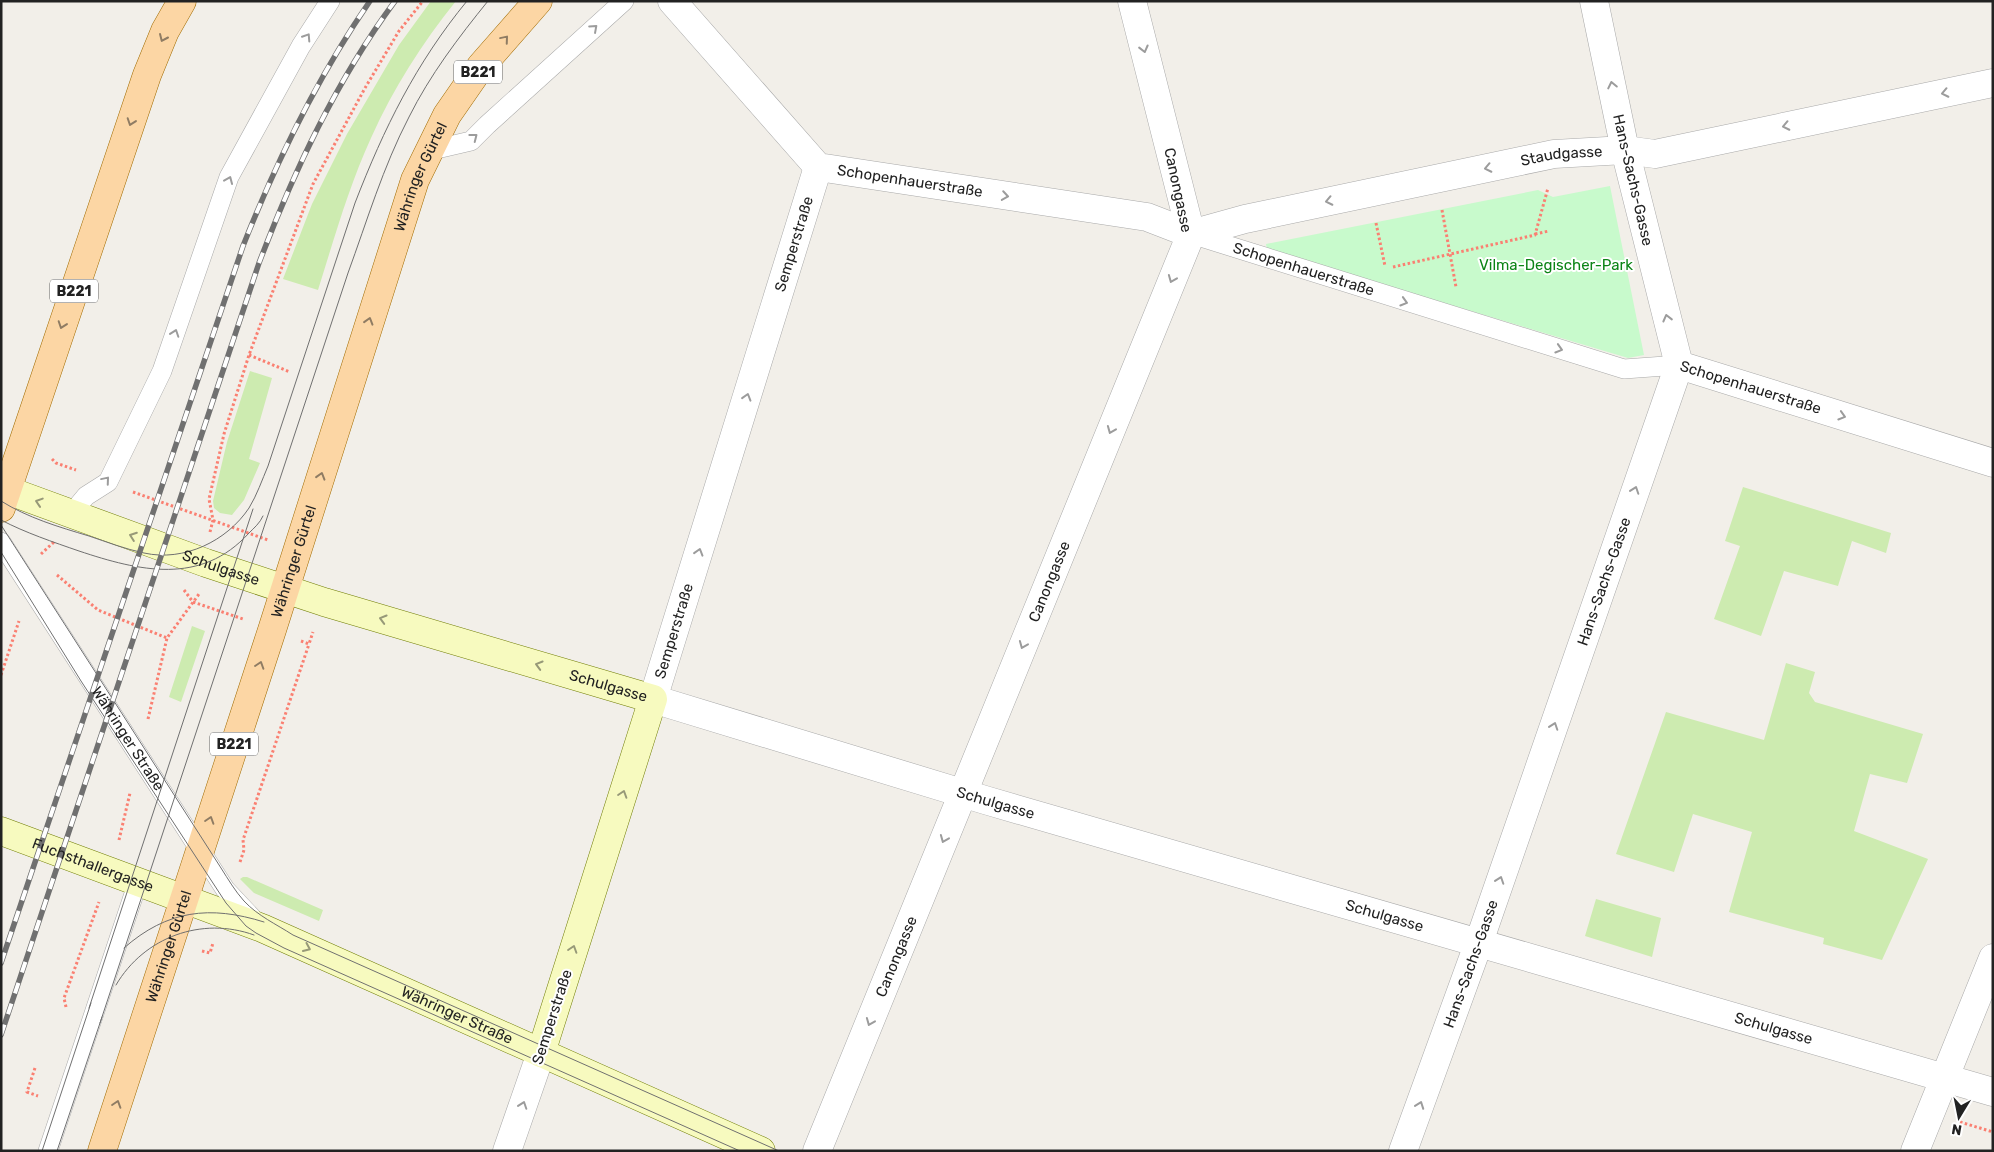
<svg xmlns="http://www.w3.org/2000/svg" width="1994" height="1152" viewBox="0 0 1994 1152" font-family="Rubik,sans-serif">
  <style>
    .grass { fill: #cdebb0 }
    .park { fill: #c8facc }
    .lines { fill: none; stroke-linecap: round; stroke-linejoin: round }
    .lane-casing { stroke: #a9a9a9; stroke-width: 20 }
    .street-casing { stroke: #a9a9a9; stroke-width: 29 }
    .secondary-casing { stroke: #707d05; stroke-width: 29 }
    .primary-casing { stroke: #a06b00; stroke-width: 29 }
    .path { stroke: #fa8072; stroke-width: 3; stroke-dasharray: 2.5 2.5; stroke-linecap: butt }
    .lane { stroke: #fff; stroke-width: 19 }
    .street { stroke: #fff; stroke-width: 28 }
    .secondary { stroke: #f7fabf; stroke-width: 28 }
    .primary { stroke: #fcd6a4; stroke-width: 28 }
    .tram { stroke: #707070; stroke-width: 1 }
    .rail-casing { stroke: #707070; stroke-width: 5.5 }
    .rail { stroke: #fff; stroke-width: 4; stroke-dasharray: 11; stroke-linecap: butt }
    .oneway { stroke: #9c9c9c }
    .oneway2 { stroke: #8f7c63 }
    .oneway3 { stroke: #979978 }
    .labels { text-anchor: middle; stroke-width: 4; stroke-linejoin: round; paint-order: stroke }
    .shield { fill: #fff; stroke: #646464; stroke-width: 1 }
    .shield-label { font-size: 14px; font-weight: bold; fill: #222 }
    .street-label { font-size: 15px; fill: #222; stroke: #fff }
    .park-label { font-size: 15px; fill: #0c8416; stroke: #fff }
  </style>
  <rect width="100%" height="100%" fill="#f2efe9"/>
  <path class="grass" d="M431,1h25c-34,42 -63,88 -85,137 -22,48 -37,101 -53,152l-35,-11 29,-75 35,-70 52,-89z
    M250,371l22,7 -23,81 11,4 -16,37 -12,15 -12,-2 -6,-5 -1,-7 14,-59z
    M1743,487l148,46 -5,20 -34,-12 -14,45 -54,-15 -23,65 -47,-17 26,-73 -15,-5z
    M192,626l13,5 -24,71 -12,-5z
    M1786,663l29,9 -6,21 6,9 108,32 -16,49 -37,-9 -16,57 74,28 -46,101 -59,-16 1,-6 -95,-26 23,-80 -59,-18 -19,58 -58,-18 50,-142 98,28z
    M243,877h4l76,33 -4,11 -65,-28 -14,-14z
    M1596,899l65,19 -9,39 -67,-21z"/>
  <path class="park" d="M1610,186l34,169 -16,3 -361,-108 -1,-6 272,-54 15,7z"/>
  <g class="lines">
    <defs>
      <g id="lane">
        <path d="M428,151l43,-10 16,-16 137,-124"/>
        <path id="s1" d="M1191,234l433,135 55,-4"/>
        <path d="M72,513l14,-17 22,-14 54,-111 67,-194 72,-131 29,-45"/>
        <path id="s2" d="M1,542l224,347 31,33"/>
        <path d="M48,1151l90,-269"/>
      </g>
      <g id="street">
        <path id="s3" d="M672,1l146,166 329,50 44,17"/>
        <path id="s4" d="M818,167l-165,532 332,101 1008,292"/>
        <path id="s5" d="M1191,234l54,-15 309,-65 71,-4 30,4 338,-71"/>
        <path id="s6" d="M1679,365l314,98"/>
        <path d="M507,1151l34,-98"/>
        <path id="s7" d="M817,1151l374,-917 -59,-233"/>
        <path id="s8" d="M1403,1151l76,-209 200,-577 -54,-215 -31,-149"/>
        <path d="M1915,1151l78,-193"/>
      </g>
      <g id="secondary">
        <path id="s9" d="M1,488l205,75 118,39 329,97 -112,354"/>
        <path id="s10" d="M1,831l261,97 499,223"/>
      </g>
      <g id="primary">
        <path d="M1,508l146,-433 18,-44 17,-30"/>
        <path id="s11" d="M102,1151l170,-521 143,-450 32,-65 34,-49 57,-65"/>
      </g>
    </defs>
    <use href="#lane" class="lane-casing"/>
    <use href="#street" class="street-casing"/>
    <use href="#secondary" class="secondary-casing"/>
    <use href="#primary" class="primary-casing"/>
    <path class="path" d="M1442,210l14,77
      M1376,223l9,43
      M1535,234l14,-3
      M1393,267l142,-32 13,-47
      M249,355l41,17
      M52,459l4,4 20,7
      M133,492l135,48
      M210,532l3,-12 -4,-21 15,-65 25,-79 64,-171 52,-96 34,-57 24,-30
      M41,554l14,-13
      M57,575l41,35 69,28 32,-44
      M184,590l9,12 50,17
      M301,641l8,3 4,-12
      M1,675l18,-54
      M148,719l19,-81
      M119,840l11,-47
      M240,862l4,-12 -1,-10 66,-196
      M202,951l8,2 3,-10
      M66,1007l-2,-9 35,-96
      M35,1068l-8,24 11,4
      M1960,1122l33,10"/>
    <use href="#lane" class="lane"/>
    <use href="#street" class="street"/>
    <use href="#secondary" class="secondary"/>
    <use href="#primary" class="primary"/>
    <path class="tram" d="M1,501c27,17 58,26 88,35 18,6 36,13 55,17 40,9 83,-12 105,-45 8,-13 13,-28 19,-42l87,-263c29,-75 61,-140 112,-202
      M1,520c25,13 52,22 78,31 60,20 122,35 170,-18 5,-5 11,-10 14,-17
      M1,525l220,343c7,11 14,23 23,33 14,15 32,23 49,34l486,216
      M1,552l80,129 145,222 20,23 10,7 28,15 456,203
      M124,948c43,-38 86,-43 140,-26
      M116,985c28,-48 86,-69 138,-50
      M89,1008l164,-499
      M100,1023l248,-750c19,-52 35,-106 61,-156 21,-42 49,-79 79,-116
      M42,1151l49,-148
      M57,1151l45,-134"/>
    <defs>
      <path id="rail" d="M1,963l242,-717c34,-86 74,-168 127,-245
        M1,1035l258,-772c35,-92 77,-182 136,-262"/>
    </defs>
    <use href="#rail" class="rail-casing"/>
    <use href="#rail" class="rail"/>
  </g>
  <defs><path id="oneway-chevron" d="M-2-3.5L2.5 0L-2 3.5" fill="none" stroke-width="1.6" stroke-linecap="round" stroke-linejoin="round" transform="scale(1.25)"/></defs>
  <g class="oneway">
    <use href="#oneway-chevron" transform="translate(594 28) rotate(-42)"/>
    <use href="#oneway-chevron" transform="translate(307 37) rotate(-57)"/>
    <use href="#oneway-chevron" transform="translate(1144 49) rotate(76)"/>
    <use href="#oneway-chevron" transform="translate(1612 85) rotate(-102)"/>
    <use href="#oneway-chevron" transform="translate(1945 93) rotate(168)"/>
    <use href="#oneway-chevron" transform="translate(1786 126) rotate(168)"/>
    <use href="#oneway-chevron" transform="translate(474 137) rotate(-38)"/>
    <use href="#oneway-chevron" transform="translate(1488 168) rotate(168)"/>
    <use href="#oneway-chevron" transform="translate(229 180) rotate(-67)"/>
    <use href="#oneway-chevron" transform="translate(1005 196) rotate(9)"/>
    <use href="#oneway-chevron" transform="translate(1329 201) rotate(168)"/>
    <use href="#oneway-chevron" transform="translate(1172 279) rotate(112)"/>
    <use href="#oneway-chevron" transform="translate(1404 302) rotate(17)"/>
    <use href="#oneway-chevron" transform="translate(1667 318) rotate(-104)"/>
    <use href="#oneway-chevron" transform="translate(175 333) rotate(-71)"/>
    <use href="#oneway-chevron" transform="translate(1559 349) rotate(17)"/>
    <use href="#oneway-chevron" transform="translate(747 397) rotate(-73)"/>
    <use href="#oneway-chevron" transform="translate(1842 416) rotate(17)"/>
    <use href="#oneway-chevron" transform="translate(1111 430) rotate(112)"/>
    <use href="#oneway-chevron" transform="translate(106 480) rotate(-50)"/>
    <use href="#oneway-chevron" transform="translate(1635 490) rotate(-71)"/>
    <use href="#oneway-chevron" transform="translate(699 552) rotate(-73)"/>
    <use href="#oneway-chevron" transform="translate(1023 645) rotate(112)"/>
    <use href="#oneway-chevron" transform="translate(1554 726) rotate(-71)"/>
    <use href="#oneway-chevron" transform="translate(944 839) rotate(112)"/>
    <use href="#oneway-chevron" transform="translate(1500 880) rotate(-71)"/>
    <use href="#oneway-chevron" transform="translate(870 1022) rotate(112)"/>
    <use href="#oneway-chevron" transform="translate(523 1105) rotate(-71)"/>
    <use href="#oneway-chevron" transform="translate(1420 1105) rotate(-70)"/>
  </g>
  <g class="oneway2">
    <use href="#oneway-chevron" transform="translate(163 38) rotate(114)"/>
    <use href="#oneway-chevron" transform="translate(505 39) rotate(-50)"/>
    <use href="#oneway-chevron" transform="translate(131 122) rotate(109)"/>
    <use href="#oneway-chevron" transform="translate(369 321) rotate(-73)"/>
    <use href="#oneway-chevron" transform="translate(62 325) rotate(109)"/>
    <use href="#oneway-chevron" transform="translate(321 476) rotate(-73)"/>
    <use href="#oneway-chevron" transform="translate(260 665) rotate(-72)"/>
    <use href="#oneway-chevron" transform="translate(210 820) rotate(-72)"/>
    <use href="#oneway-chevron" transform="translate(117 1104) rotate(-72)"/>
  </g>
  <g class="oneway3">
    <use href="#oneway-chevron" transform="translate(39 502) rotate(-162)"/>
    <use href="#oneway-chevron" transform="translate(133 536) rotate(-160)"/>
    <use href="#oneway-chevron" transform="translate(383 619) rotate(-164)"/>
    <use href="#oneway-chevron" transform="translate(539 665) rotate(-164)"/>
    <use href="#oneway-chevron" transform="translate(623 794) rotate(-72)"/>
    <use href="#oneway-chevron" transform="translate(307 948) rotate(24)"/>
    <use href="#oneway-chevron" transform="translate(573 949) rotate(-72)"/>
  </g>
  <g class="labels">
    <g class="shield">
      <rect x="454" y="60.5" width="48" height="23" rx="4"/>
      <rect x="50" y="279.5" width="48" height="23" rx="4"/>
      <rect x="210" y="732.5" width="48" height="23" rx="4"/>
    </g>
    <g class="shield-label">
      <text x="478" y="77">B221</text>
      <text x="74" y="296">B221</text>
      <text x="234" y="749">B221</text>
    </g>
    <g class="street-label">
      <text dy="5" stroke="none"><textPath href="#s5" startOffset="379">Staudgasse</textPath></text>
      <text dy="5" stroke="none"><textPath href="#s11" startOffset="1025">Währinger Gürtel</textPath></text>
      <text transform="translate(1633 180) rotate(77)" y="5">Hans-Sachs-Gasse</text>
      <text dy="5" stroke="none"><textPath href="#s3" startOffset="314">Schopenhauerstraße</textPath></text>
      <text transform="translate(1178 190) rotate(78)" y="5">Canongasse</text>
      <text transform="translate(794 244) rotate(-73)" y="5">Semperstraße</text>
      <text dy="5" stroke="none"><textPath href="#s1" startOffset="118">Schopenhauerstraße</textPath></text>
      <text dy="5" stroke="none"><textPath href="#s6" startOffset="75">Schopenhauerstraße</textPath></text>
      <text dy="5" stroke="none"><textPath href="#s11" startOffset="620">Währinger Gürtel</textPath></text>
      <text dy="5" stroke="none"><textPath href="#s9" startOffset="234">Schulgasse</textPath></text>
      <text dy="5" stroke="none"><textPath href="#s7" startOffset="615">Canongasse</textPath></text>
      <text dy="5" stroke="none"><textPath href="#s8" startOffset="604">Hans-Sachs-Gasse</textPath></text>
      <text transform="translate(674 631) rotate(-73)" y="5">Semperstraße</text>
      <text dy="5" stroke="none"><textPath href="#s9" startOffset="639">Schulgasse</textPath></text>
      <text dy="5" stroke="none"><textPath href="#s2" startOffset="234">Währinger Straße</textPath></text>
      <text dy="5" stroke="none"><textPath href="#s4" startOffset="915">Schulgasse</textPath></text>
      <text dy="5" stroke="none"><textPath href="#s10" startOffset="98">Fuchsthallergasse</textPath></text>
      <text dy="5" stroke="none"><textPath href="#s4" startOffset="1320">Schulgasse</textPath></text>
      <text dy="5" stroke="none"><textPath href="#s11" startOffset="215">Währinger Gürtel</textPath></text>
      <text dy="5" stroke="none"><textPath href="#s7" startOffset="210">Canongasse</textPath></text>
      <text dy="5" stroke="none"><textPath href="#s8" startOffset="199">Hans-Sachs-Gasse</textPath></text>
      <text dy="5" stroke="none"><textPath href="#s10" startOffset="492">Währinger Straße</textPath></text>
      <text transform="translate(552 1017) rotate(-72)" y="5">Semperstraße</text>
      <text dy="5" stroke="none"><textPath href="#s4" startOffset="1725">Schulgasse</textPath></text>
    </g>
    <g class="park-label">
      <text x="1556" y="270">Vilma-Degischer-Park</text>
    </g>
  </g>
  <rect width="1994" height="1152" fill="none" stroke="#222222" stroke-width="5"/>
  <g transform="translate(1959 1117) rotate(190)" stroke="#ffffff" stroke-width="4" paint-order="stroke">
  <path d="M0-4L9 19L0 12L-9 19Z" fill="#222222"/>
  <text y="-8" font-size="14" font-weight="bold" text-anchor="middle" fill="#222222">N</text>
  </g>
</svg>
